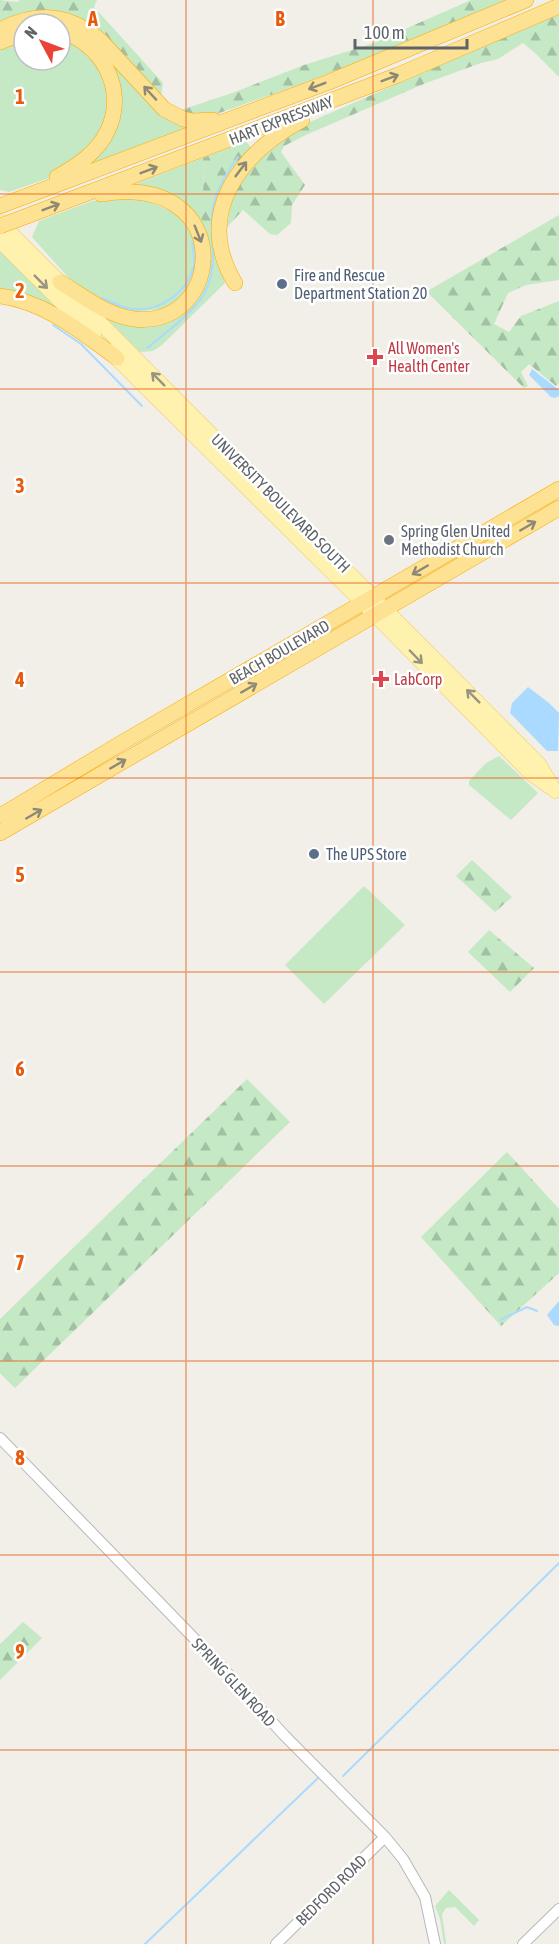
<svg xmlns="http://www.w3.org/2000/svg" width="559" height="1944" viewBox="0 0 559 1944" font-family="'Asap Condensed',sans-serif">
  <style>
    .green { fill: #c5e8c5 }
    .forest { fill: url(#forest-firs) }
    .water { fill: #aadaff }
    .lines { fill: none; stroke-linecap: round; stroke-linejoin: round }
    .stream { stroke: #aadaff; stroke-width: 2 }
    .minor-casing { stroke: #b5b8bc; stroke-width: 12 }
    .major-casing { stroke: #f2c960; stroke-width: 15 }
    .highway-casing { stroke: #f9ab00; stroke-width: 16 }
    .minor { stroke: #fff; stroke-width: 10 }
    .major { stroke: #fff2af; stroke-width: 14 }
    .highway { stroke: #fde293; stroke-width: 15 }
    .highway-bridge-casing { stroke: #f9ab00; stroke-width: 16; stroke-linecap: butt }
    .highway-bridge { stroke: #fde293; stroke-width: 15 }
    .oneway { stroke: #8e8975 }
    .oneway2 { stroke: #979581 }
    .grid { fill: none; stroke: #e8590c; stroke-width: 1.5; stroke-opacity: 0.55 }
    .service-dot { fill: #5c6f8a; stroke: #fff; stroke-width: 2 }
    .health-dot { fill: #e0444e; stroke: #fff; stroke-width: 2 }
    .worship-dot { fill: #6b7280; stroke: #fff; stroke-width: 2 }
    .labels { text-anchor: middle; stroke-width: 5; stroke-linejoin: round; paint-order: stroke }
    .street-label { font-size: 16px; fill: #5f6368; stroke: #fff }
    .service-label { font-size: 16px; fill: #4e5e75; stroke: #fff; text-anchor: start }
    .health-label { font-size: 16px; fill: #be3a42; stroke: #fff; text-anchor: start }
    .worship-label { font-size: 16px; fill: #5b616d; stroke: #fff; text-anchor: start }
    .grid-label { font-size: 20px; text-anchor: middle; font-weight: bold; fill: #e8590c; stroke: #fff; stroke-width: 5; stroke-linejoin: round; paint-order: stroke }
  </style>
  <defs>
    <pattern id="forest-firs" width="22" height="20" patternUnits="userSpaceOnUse" patternTransform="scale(1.5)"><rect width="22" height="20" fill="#c5e8c5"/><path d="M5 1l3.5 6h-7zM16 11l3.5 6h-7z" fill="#a3c0a4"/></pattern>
  </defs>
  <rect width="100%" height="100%" fill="#f1efe8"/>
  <path class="green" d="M60,35l33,19 17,40 -6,37 -33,35 -22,12 -40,14 -9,-2v-143l24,-11v24h36z
    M104,57l80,68 1,3 -97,37 22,-32z
    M203,158c0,11 1,23 0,34 -2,16 -7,23 5,37h6l11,54 -63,62 -9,6 -13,1 -40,-40 30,10 64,-26 7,-70 -65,-38 -1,-4z
    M135,195l51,23 15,40 -12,32 -20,18 -45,5 -48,-27 -44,-49 7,-16 53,-20z
    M0,251l63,63 -63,-21z
    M499,756l39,37 -27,27 -42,-35v-4l17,-18z
    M364,886l41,39 -81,79 -39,-39z
    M449,1890l30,30 -5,6 -19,-19 -9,1 -4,6 4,28v2h-2l-4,-25 -5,-13z"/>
  <path class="forest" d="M0,0l17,2 3,-2h77l-3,7 69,76 -2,14 -75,-74 -86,1z
    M471,0h36l-108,46 -103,40 -85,30 -13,2 -20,-7 57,-19 69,-27 67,-21z
    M559,13v64l-25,-25 -11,-9 -25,16 -17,4 -55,20 -118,51 -24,12 -3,6 24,33 -13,20 -1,18 -14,12 -7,-1 -27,-24 -16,17 4,-26 9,-18 12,-18 51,-40z
    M246,141l6,8 -38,80h-6c-12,-14 -8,-21 -5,-37 1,-11 0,-23 0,-34z
    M559,215v65l-33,5 -18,8 -14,31 15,8 12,-16 38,-15v82l-3,3 -27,-22 -8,8 7,14 -4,2 -95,-94v-4z
    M472,860l40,37 -17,15 -39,-36z
    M489,930l45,38 -24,24 -42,-40z
    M247,1079l43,43 -275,266 -15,-15v-54z
    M507,1152l52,57v64l-58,53 -80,-89z
    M23,1622l19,16 -42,42v-36z"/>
  <path class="water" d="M532,369l27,21v6l-4,2 -4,-1 -22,-22z
    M528,687l21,16 10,10 -1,38h-11l-37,-38 2,-10z
    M559,1301v24l-1,1 -4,-1 -7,-10z"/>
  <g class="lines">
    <path class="stream" d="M102,298c10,4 20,10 31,11 27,3 55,-17 61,-44 1,-7 -1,-16 -2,-23
      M53,325l28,19 61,62
      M147,348c16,-13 47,-36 57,-54 14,-25 7,-52 8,-78 2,-22 13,-42 26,-59
      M500,1320l27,-13 10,4
      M343,1776l216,-213
      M145,1944l173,-166"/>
    <defs>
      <path id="minor" d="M0,1438l218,225 66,72 101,102 18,22 22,38 10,47
        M276,1944l109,-107
        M523,1944l36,-35"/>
      <path id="major" d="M0,222l539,542 16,27
        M0,241l94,94
        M109,351l266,264 155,158 20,14"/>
      <path id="highway" d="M0,30c37,-19 69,-17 101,11l63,68 19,10 10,2 20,-1
        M0,42l24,-10
        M57,177c20,-11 41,-25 51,-47 19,-41 -6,-87 -48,-99
        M0,206l329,-124 197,-82
        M27,216l371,-141 161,-69
        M60,282c23,14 46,33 74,37 92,10 103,-147 -33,-125
        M235,283c-42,-70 6,-130 67,-163
        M0,296c46,6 81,36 117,62
        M0,816l123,-74 436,-253
        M0,833l559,-325"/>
    </defs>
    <use href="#minor" class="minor-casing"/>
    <use href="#major" class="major-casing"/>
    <use href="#highway" class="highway-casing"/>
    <use href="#minor" class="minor"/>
    <use href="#major" class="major"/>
    <use href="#highway" class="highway"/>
    <defs>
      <path id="highway-bridge" d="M0,226l27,-10"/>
    </defs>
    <use href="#highway-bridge" class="highway-bridge-casing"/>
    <use href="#highway-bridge" class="highway-bridge"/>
  </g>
  <defs><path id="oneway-shaft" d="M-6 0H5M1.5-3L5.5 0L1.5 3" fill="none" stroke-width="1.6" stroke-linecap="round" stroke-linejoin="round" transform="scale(1.5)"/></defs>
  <g class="oneway">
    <use href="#oneway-shaft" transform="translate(390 78) rotate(-21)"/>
    <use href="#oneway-shaft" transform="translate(317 86) rotate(159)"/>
    <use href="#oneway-shaft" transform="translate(150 93) rotate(-133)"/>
    <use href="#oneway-shaft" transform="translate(241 169) rotate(-53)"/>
    <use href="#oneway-shaft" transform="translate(149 170) rotate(-21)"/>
    <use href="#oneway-shaft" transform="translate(51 207) rotate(-21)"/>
    <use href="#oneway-shaft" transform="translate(198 234) rotate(68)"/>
    <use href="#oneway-shaft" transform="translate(528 526) rotate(-30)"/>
    <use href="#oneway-shaft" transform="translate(420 570) rotate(150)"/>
    <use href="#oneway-shaft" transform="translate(249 688) rotate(-30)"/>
    <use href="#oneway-shaft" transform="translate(118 764) rotate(-30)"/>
    <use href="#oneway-shaft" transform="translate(34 814) rotate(-30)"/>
  </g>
  <g class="oneway2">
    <use href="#oneway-shaft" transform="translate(41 282) rotate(45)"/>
    <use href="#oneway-shaft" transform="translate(158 379) rotate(-135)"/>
    <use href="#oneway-shaft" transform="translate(416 657) rotate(46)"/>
    <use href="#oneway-shaft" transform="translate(473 696) rotate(-135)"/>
  </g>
  <path class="grid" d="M186,0v1944M373,0v1944M0,194h559M0,389h559M0,583h559M0,778h559M0,972h559M0,1166h559M0,1361h559M0,1555h559M0,1750h559"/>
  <g class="service-dot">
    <circle cx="282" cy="284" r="6"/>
    <circle cx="314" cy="854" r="6"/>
  </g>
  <g class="health-dot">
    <path d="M372 348h6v6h6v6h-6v6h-6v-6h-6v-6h6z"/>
    <path d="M378 670h6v6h6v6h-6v6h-6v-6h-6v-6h6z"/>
  </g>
  <circle class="worship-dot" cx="389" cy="540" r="6"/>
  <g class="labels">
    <g class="street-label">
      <text transform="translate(281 120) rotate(-21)" y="6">HART EXPRESSWAY</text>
      <text transform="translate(281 503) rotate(45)" y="6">UNIVERSITY BOULEVARD SOUTH</text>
      <text transform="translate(279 652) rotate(-30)" y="6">BEACH BOULEVARD</text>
      <text transform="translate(234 1682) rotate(47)" y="6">SPRING GLEN ROAD</text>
      <text transform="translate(331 1890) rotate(-45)" y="6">BEDFORD ROAD</text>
    </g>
    <g class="service-label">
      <text x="294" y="281">Fire and Rescue<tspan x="294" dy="18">Department Station 20</tspan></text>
      <text x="326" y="860">The UPS Store</text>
    </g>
    <g class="health-label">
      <text x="388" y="354">All Women's<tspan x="388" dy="18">Health Center</tspan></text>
      <text x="394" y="685">LabCorp</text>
    </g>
    <g class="worship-label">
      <text x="401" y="537">Spring Glen United<tspan x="401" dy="18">Methodist Church</tspan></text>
    </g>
  </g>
  <g class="grid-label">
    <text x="93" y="26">A</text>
    <text x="280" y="26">B</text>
    <text x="20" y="104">1</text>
    <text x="20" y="298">2</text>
    <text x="20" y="493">3</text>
    <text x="20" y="687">4</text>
    <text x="20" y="882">5</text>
    <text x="20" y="1076">6</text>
    <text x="20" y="1270">7</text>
    <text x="20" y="1465">8</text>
    <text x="20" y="1659">9</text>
  </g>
  <g transform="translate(42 42) rotate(311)"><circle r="28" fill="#ffffff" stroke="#bfc1c3" stroke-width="1.5"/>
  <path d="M0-4.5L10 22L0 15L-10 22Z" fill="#ea4335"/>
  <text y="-9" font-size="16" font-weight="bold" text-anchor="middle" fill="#5f6368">N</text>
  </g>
  <path d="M355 39v9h112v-9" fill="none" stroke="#5f6368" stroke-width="3"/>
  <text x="364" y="39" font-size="18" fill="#5f6368" stroke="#ffffff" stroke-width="4.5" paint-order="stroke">100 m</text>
</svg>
